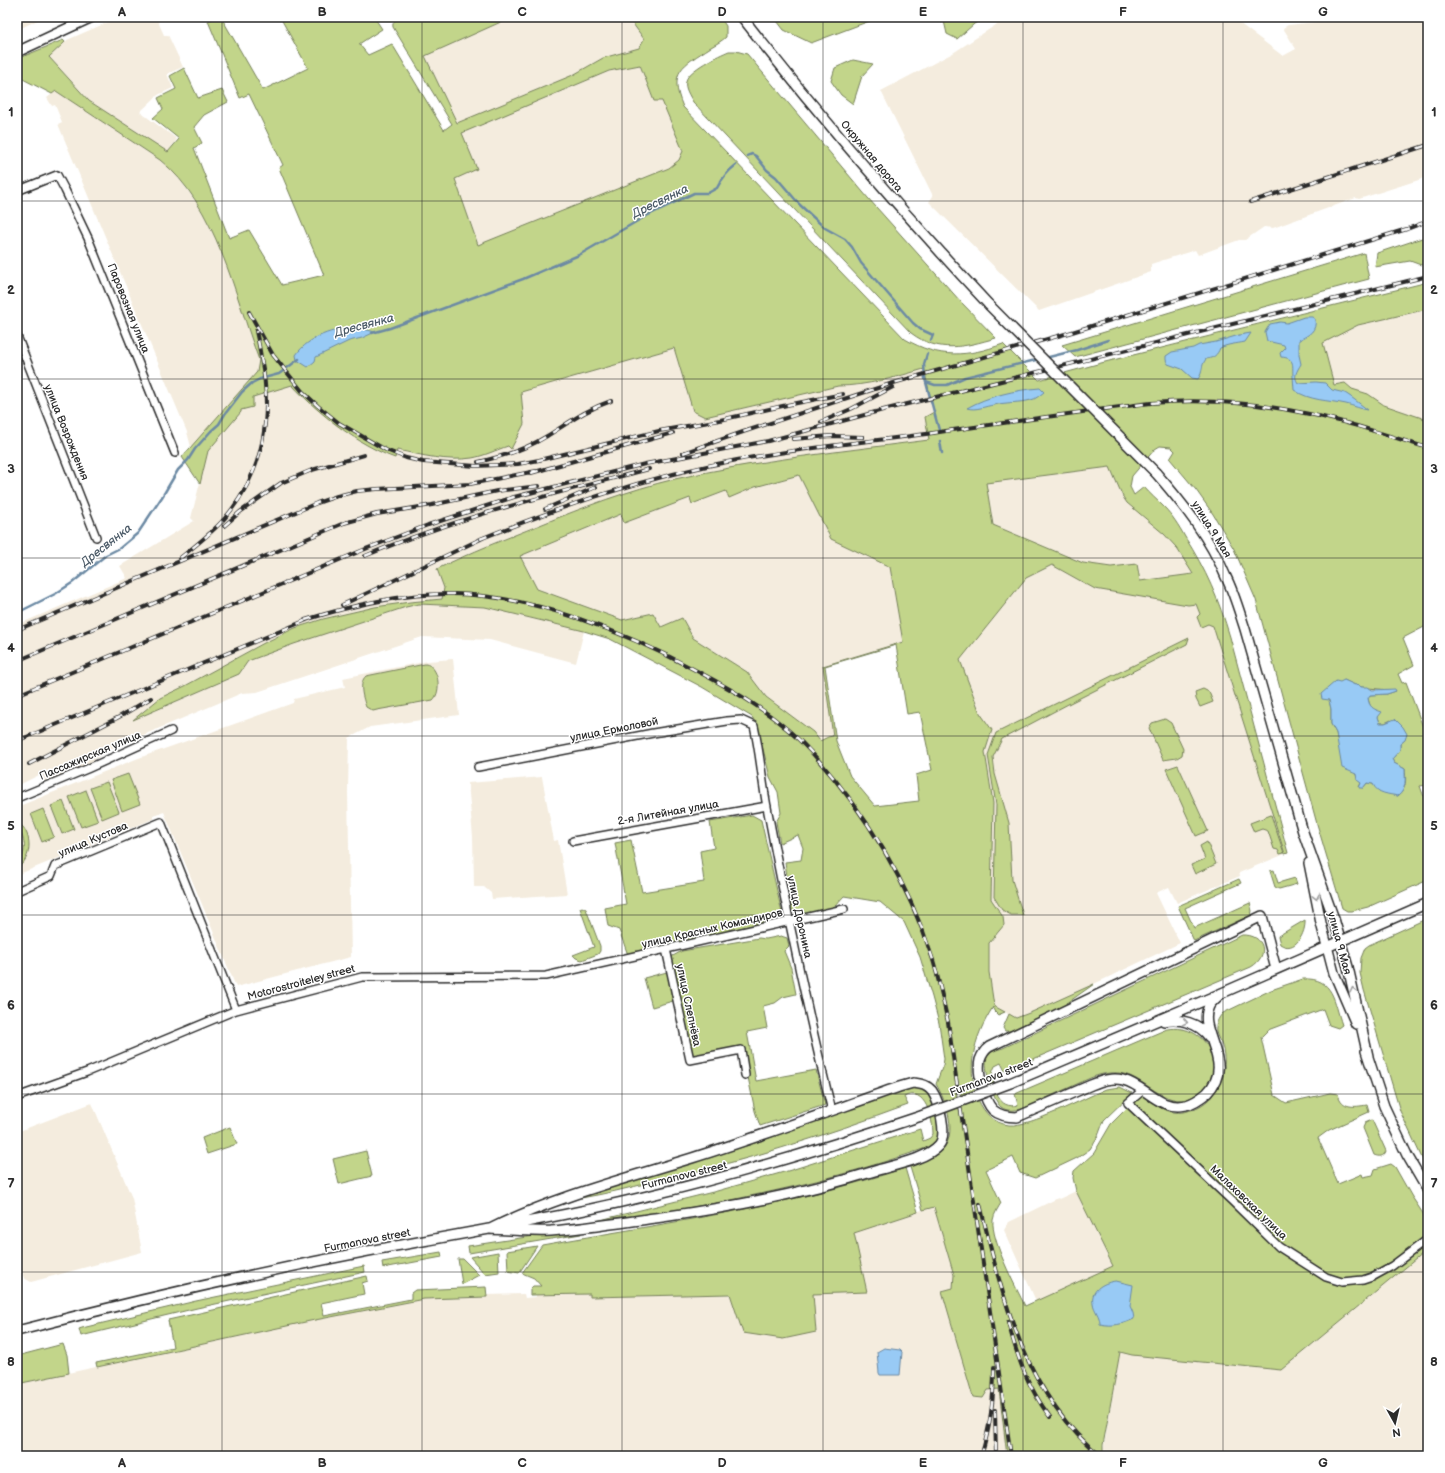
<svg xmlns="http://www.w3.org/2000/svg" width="1445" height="1473" viewBox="0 0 1445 1473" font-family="'Balsamiq Sans',sans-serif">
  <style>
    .built { fill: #f4ecde }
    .green { fill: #c2d58a; stroke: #76805a; fill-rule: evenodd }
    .water { fill: #98caf5; stroke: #6c8aa4 }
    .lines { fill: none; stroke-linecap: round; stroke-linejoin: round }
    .stream { stroke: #6c8aa4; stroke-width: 2.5 }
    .street-casing { stroke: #2b2b2b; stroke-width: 10 }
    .secondary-casing { stroke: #2b2b2b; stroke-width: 12 }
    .street { stroke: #fff; stroke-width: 7 }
    .secondary { stroke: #fff; stroke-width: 9 }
    .rail-casing { stroke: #2b2b2b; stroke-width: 4 }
    .rail { stroke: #fff; stroke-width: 2.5; stroke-dasharray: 8; stroke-linecap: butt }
    .secondary-bridge-casing { stroke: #2b2b2b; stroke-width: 12; stroke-linecap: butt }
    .secondary-bridge { stroke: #fff; stroke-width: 9 }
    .oneway { stroke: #a0a0a0 }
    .grid { fill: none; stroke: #2b2b2b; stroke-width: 1; stroke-opacity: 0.55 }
    .labels { text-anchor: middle; stroke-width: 3; stroke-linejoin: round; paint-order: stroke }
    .street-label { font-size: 11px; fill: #2b2b2b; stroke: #fff }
    .water-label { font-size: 12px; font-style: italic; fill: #4c5b68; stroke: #fff }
    .neatline { fill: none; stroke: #2b2b2b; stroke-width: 1.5 }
    .grid-label { font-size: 13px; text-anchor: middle; font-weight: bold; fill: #2b2b2b }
  </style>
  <rect width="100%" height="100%" fill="#fff"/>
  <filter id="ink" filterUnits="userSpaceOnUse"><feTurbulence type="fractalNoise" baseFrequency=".025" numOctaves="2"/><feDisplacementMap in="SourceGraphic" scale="8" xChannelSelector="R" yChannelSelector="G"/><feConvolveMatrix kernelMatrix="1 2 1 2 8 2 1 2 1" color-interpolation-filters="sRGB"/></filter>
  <g filter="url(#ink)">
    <path class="built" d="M17,17h27l-27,13z
      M120,17h36l8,18h4l15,32 -16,7 6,14 -15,7 -18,17 37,27 -9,13 -79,-51 -40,-44 18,-17z
      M512,17h116l16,22 -5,9 -36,10 -30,17 -116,49 -32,-68z
      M1008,17h223l52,39 13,-7 -13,-21 5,-3 37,-4h25l-2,-4h80v160l-69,22 -3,-1 -83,30 -9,-1 -19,13h-6l-41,15 -3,-5 -44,14v8l-112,39 -110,-109 4,-6 -52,-105 72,-38z
      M640,65l14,36 8,-1 18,41 3,10 -4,9 -10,8 -191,77 -23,-66 21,-10 -15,-36 148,-62z
      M56,91l104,69 12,9 25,34 14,25 13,30 23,65 12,37v6l-2,6 -66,75 -4,-15 -129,-308 4,-2 -7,-17 -3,1 -5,-8z
      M1428,309v111l-44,-15 -16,-11 -16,-5 -7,-6 -12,2 -10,-42 35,-18z
      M675,348l18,63 12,6 133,-31h13l22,-4 51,-13 10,43 -9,5 4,23 -134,18 -78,12 -44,10 -46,13 -44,15 -115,46 -30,15 6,19 -1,11 -33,3 -87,17 -28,9 -31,15 -79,43 -25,12 -25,21 104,-45 9,-13 46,-17 112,-37 13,-3 66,3 99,24 -8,32 -86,-23 -68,-3 -165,55 -15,1 -134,57 -21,15 -41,18 -5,-9 -24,12v-161l110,-47 -7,-12 74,-45 -3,-3 17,-67 33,-39v-2l12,-13 39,-12 13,14 23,19 28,20 27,16 14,-4 46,9 16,1 15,-3 34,-11 3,3 13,-25 -4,-32z
      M1110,467l13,30 4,6 37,31 12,13 17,27 -53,7 -3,-17 -26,3 -28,-4 -90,-38 -7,-42z
      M799,475l32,64 59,28 13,75 -80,24 10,70 -5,1 -8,5 -7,-10 -47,-35 -19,-25 -54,-34 -11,-20 -21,9 -8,-14 -31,7 -85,-31 -17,-34 101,-41 3,9 66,-25 3,6 33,-13 3,7 26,-11z
      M1052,565l43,24 101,15 4,10 2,13 6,-3 5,1 72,229 -46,19 1,3 -63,27 -8,-16 -13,6 24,50 -86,41 -62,28 -17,6 -21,-12 -5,-34v-29l15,-18 -1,-8 -12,-18 2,-96 -8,-51 7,-22 -12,-17 -20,-53 66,-82z
      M453,659l6,56 -89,12 -21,11 -1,54 3,165 -115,30 -72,-175 -11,4v3l-136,56v-68l119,-48 157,-56 1,-4 51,-12 -2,-9 85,-17z
      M542,777l12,64 4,-1 9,54 -75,5 -1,-6 -7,-6h-10l-1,-50 -5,-54z
      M92,1103l40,95 10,54 -111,30 -7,-4 -7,-17v-129z
      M1076,1191l37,75 -77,35 -32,-71 5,-8 49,-24 1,1z
      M934,1206l20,69 -1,13 -11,3 31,106 10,1 5,-8 11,-1 8,67h-990v-72l293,-63 114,-22 62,-2 1,-2 37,-1 1,4 11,-1v-2l54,-1v3l277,-5 -14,-59z
      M1428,1249v207h-329l4,-5 17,-99 12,3 149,15z"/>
    <path class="green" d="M216,17h5l42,73 45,-22 -28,-51h94l8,12 -23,15 9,11 24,-11 52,86 8,-6 -59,-97c-1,-6 3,-7 8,-10h111l-87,39 32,67 116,-48 30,-17 36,-10 5,-9 -16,-22h92l6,9v11c-4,4 -10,7 -15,10 -29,19 -43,24 -28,60l222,232c34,20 62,18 98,5l36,36 62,-17 327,-81v27l-70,16 -35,18 11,42 11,-2 7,6 16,5 16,11 44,15v205l-25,13 11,27 -16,9 4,9 4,-1 20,53h2v50l-8,1 7,19h1v75l-60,27 -16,4h-5l-5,-3 -25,-84 -61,-224 -22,-51 -21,-35 -17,-24 -26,-31 5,-8 -4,-4 -11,-1 -5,3 -23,27 -2,11 4,8 10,-8c6,7 13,13 20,20 8,8 15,19 21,30 21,33 34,63 45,100l58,216 -3,1 -72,-228 -5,-2 -7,3 -4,-10 3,-3 -4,-10 -8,1 -93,-16 -43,-24 -26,13 -66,82 20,53 12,17 -7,22 8,51 -2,96 12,18 1,8 -15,18v29l5,34 11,6 -7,3 -4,-4 -1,-4c-10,16 -17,31 -20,50 -4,26 6,65 36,68 21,2 76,-27 97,-36l14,-2 12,6 -28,27 -6,16 -8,13 -13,9 -42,20 -15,-5 -7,-16 -27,13 15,33c-3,5 -7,11 -8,17 -2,21 22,65 32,86l88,-40 -37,-75 -3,-13 1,-7 20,-18 17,-29 17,-17 149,142 48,30 39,3 64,-40v7l-147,121 -149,-15 -12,-3 -17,93v6l-4,5h-92l-8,-67 -11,1 -5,8 -10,-1 -31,-106 11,-3 1,-13 -20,-68 -11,3 -13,-43c10,-5 23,-8 31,-16 18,-16 5,-50 -5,-67l7,-19 1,-6 -5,-36 -7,-26 -12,-40 -16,-35 -24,-20 -36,-6 -11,12 -35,7 -6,-4 -7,-49 16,-2 2,-12 -5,-13 -18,8 -4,-21 5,-9 -3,-21 -8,-15 -13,-52 -5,-8 -50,-30 -92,-48 -26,-8 -99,-24 -66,-3 -13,3 -112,37 -46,17 -9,13 -106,46 27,-22 25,-12 79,-43 31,-15 28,-9 52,-12 35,-5 32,-3 2,-11 -7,-19c34,-17 68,-30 103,-44 44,-18 89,-35 135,-46 83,-19 169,-28 254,-39l-4,-23 9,-5 -10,-43c-28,8 -57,17 -86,17l-133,31 -12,-6 -19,-63 -153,44 3,32 -13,25 -3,-3c-12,4 -24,10 -36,12 -25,4 -50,-3 -75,-8l-2,8c-37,-13 -77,-45 -103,-73l-39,12v10l-12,3v2l-33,39 -8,33 -18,-27 75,-85 2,-12c-24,-64 -43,-156 -99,-200l-104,-69 -4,3 -35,-18v-17l46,-19 2,2 -16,15 40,44 79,51 11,-13 -26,-21 10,-9 -5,-11 18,-9 -6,-13 14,-8 14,30 24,-8 6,12 -24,13 -10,12 8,16 -8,5 35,90 20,-8 33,55 42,-10 -45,-107 4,-3 -34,-71 -9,4 -32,-77zM640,65l14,36h8l21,50 -4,9 -10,8 -191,77 -23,-66 22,-10 -15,-36 147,-62zM1110,467l13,30 4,6 37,31 12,13 17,27 -53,7 -3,-17 -26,3 -28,-4 -90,-38 -7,-42zM799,475l32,64 59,28 13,75 -80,24 10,70 -5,1 -8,4 -7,-9 -47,-35 -19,-25 -54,-34 -11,-20 -21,9 -8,-14 -31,7 -85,-31 -17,-33 101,-42 3,9 66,-25 2,6 34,-13 3,7 26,-11zM896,645l11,69 13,-2 12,58 -16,5 3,26 -44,5 -25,-30 -14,-35 -11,-75zM1344,680c5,2 12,6 18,7 11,2 22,2 34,4l-9,3 -17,1 -2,2c1,12 9,14 12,26h5l6,-3 14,20 -5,4v6l-8,9 2,4 11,6c1,10 2,20 -7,27l-19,-5 -6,-7 -6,-1 -4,5 -4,-1 2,-4 -21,-34 -4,-16 -5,-9v-15l-2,-9z
      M774,17h106l-69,26 -27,-13z
      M949,17h36l-11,7 -17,15 -10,-5 -3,-13z
      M729,51h7l11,3 121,144 93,104 35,36c-32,9 -57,16 -85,-5l-218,-231c-3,-6 -9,-14 -7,-21 2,-11 33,-26 43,-30z
      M853,60l20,4 -11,12 -9,28 -12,-9 -10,-14 4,-13z
      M1428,236v27l-7,2 -11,-4 -35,6 2,-14z
      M1364,253l5,26 -294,78 -13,-12z
      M1189,638l-2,6 -115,58 -70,37 -9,18 2,17 14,49 3,57 11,35h-12l-9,-5 -8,-13 2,-92 -8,-50 8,-22z
      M425,664c14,1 17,28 8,36l-56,10 -4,1 -7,-4c-3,-9 -8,-24 0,-31z
      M1203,689l6,3 4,10 -13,5 -4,-8 -1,-7z
      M1165,719l6,4 12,26 -1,6 -5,3 -14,2 -14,-32 3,-5z
      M1178,765l30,66 -12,5 -30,-67z
      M128,774l12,30 -18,7 -11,-31z
      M107,782l12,30 -17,7 -12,-31z
      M86,790l12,31 -17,6 -12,-30z
      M63,801l11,28 -12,5 -11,-28z
      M43,809l11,28 -12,5 -11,-28z
      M752,815l9,5 21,93 -6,7 -20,4 -128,31 -9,-25 -11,-4 -3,-18 21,-4 -11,-61 16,-3 11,52 62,-10 -4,-31 14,-3 -4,-26z
      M1271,815l13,38 -4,1 -2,-4 -4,-1 -6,-18 -6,-2 -8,3 -4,-9z
      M17,822c16,9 16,37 0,46v-5c9,-7 9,-19 4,-30 -2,-4 -4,-6 -4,-11z
      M1207,842l9,22 -21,10 -4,-9 14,-6 -5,-13z
      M1274,870l4,13 17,-5 2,6 -18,5 -4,-2 -5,-16z
      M1239,879l2,4 -56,25 9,20 56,-25 2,8 -1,4 -57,26 -16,-35z
      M582,907l4,2 14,37v5l-2,3 -16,6 -6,-2 -3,-3 21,-8 -14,-39z
      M1428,918v253l-28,-60 -36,-121 -4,-17 1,-15 4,-10 4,-3z
      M1305,920c1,13 -10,34 -25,24l-2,-8z
      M1242,935c23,-1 28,21 9,32l-246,104 -4,-8 -6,3 -3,7c2,16 6,37 26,32l-3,-11 152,-65c42,-7 64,44 29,66 -27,17 -48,-15 -72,-21 -12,-3 -25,0 -36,5l-66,30c-7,1 -15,3 -21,-2 -8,-6 -18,-41 -14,-50 3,-6 10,-7 16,-9z
      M781,936l6,2 2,8 -5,5 7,17 5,26 -13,3 -8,6 -12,3 4,22 -20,4 9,49 60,-11 9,35 -65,21 -5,-15 -13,-63 -50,8 -21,-99 11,-6 77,-13 7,1z
      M667,972l6,29 -21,6 -8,-29z
      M1303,979c31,-2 31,23 39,46l-4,3 -9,-3 -6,-16 -55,21 -7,7 13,58 12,8 44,-10 8,1c4,15 16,13 29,11l2,7 -40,18 -11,8 20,46 24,-10 1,3 10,-2 2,-6 16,-5 4,3 17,30 16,24v14c-20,15 -60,49 -86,45 -18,-4 -59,-33 -74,-45l-94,-94 -41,-36 9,-9c20,13 32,23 56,11 22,-11 31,-38 24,-61 -1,-4 -5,-9 -6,-14 -1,-7 2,-14 7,-19l48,-23z
      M1094,984l-31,22 -52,25h-6l-2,-3 6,-14 7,4 16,-6z
      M913,1088c4,0 8,0 12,3 8,7 16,34 14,44 -1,6 -8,10 -13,13 -57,20 -117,36 -176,48 -54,12 -108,19 -162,27l129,-32 74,-21 129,-41 3,12 7,-3 3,-4c0,-15 -8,-49 -29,-37l4,8c-84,31 -169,58 -256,77 -23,6 -47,12 -71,16l8,-4 107,-32 62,-20 142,-51z
      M1372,1120l14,31c-2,6 -7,6 -12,4l-11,-27 2,-5z
      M230,1127l7,17 -30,10 -5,-16z
      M366,1151l6,25 -33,8 -6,-25z
      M905,1168l13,44 -64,21 13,59 -54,2 3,38 -33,7 -40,-6 -13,-39 -140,3v-3l-60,1v-6l3,-3h8l-7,-8 -12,-5 20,-28c122,-22 245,-38 363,-77z
      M580,1232l1,2 -112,19 -1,-7 72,-11z
      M537,1246l-18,27 -11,-2 -1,-20z
      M441,1252l1,5 -59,11 -1,-6z
      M498,1252l1,20 -14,2 -15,-17z
      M458,1259h5l16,16 -17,9z
      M364,1266l1,6 -168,36 -116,28 -2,-7 3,-1 114,-27z
      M367,1276l1,5 -6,2 2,11 -43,9 3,13 87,-17v-6l4,-3 71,-3 1,10 -63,2 -114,22 -213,46 -1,-4 77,-16 -5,-27z
      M63,1344l4,11 2,18 -52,11v-28z"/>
    <path class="water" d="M1304,317h8l3,2c2,12 -6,16 -16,21v15l2,9c-4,7 -8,12 -3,19l18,-1 9,1 7,7 13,3 6,4 17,13c-7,-1 -14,-4 -22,-6 -18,-4 -36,-3 -52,-14 0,-5 -1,-9 -1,-14 -1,-10 3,-18 -12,-19l-1,-4 5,-5 -1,-3 -17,-4 -2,-9 5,-8 10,-2 7,1z
      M356,327l19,5 -13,6 -13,3 -33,16 -1,4 -7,6 -11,-7 -1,-5c13,-19 38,-26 60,-28z
      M1251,333l-6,9c-9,2 -17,2 -25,6 -3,7 -6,10 -14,11 -6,8 -2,12 -8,20l-6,-1 -10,-9 -14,-5 -2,-4v-4l6,-4 21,-4 6,-3 17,-3 23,-7z
      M1040,388l4,4c-4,3 -8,7 -13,8 -10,3 -26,2 -37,5 -9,1 -18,6 -27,3 21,-12 48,-18 73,-20z
      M1344,680l11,5 3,-1 3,3h7l4,3 23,-1 1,2 -9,3 -17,1 -2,3c1,9 5,11 14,14l-4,5 2,6h5l10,-4 8,8 4,7 -2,6 -5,4v6l-8,9 2,4 11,6c0,10 2,20 -7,27 -9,-2 -21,-2 -25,-12l-6,-1 -4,5h-4l2,-5 -4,-3 -1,-6 -14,-6 -6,-35 -5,-9v-15l-2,-9 -7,-1 -1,-5 15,-13 4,1z
      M1116,1281l17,4 -3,21 3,7 1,6c-11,5 -21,8 -34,5 0,-9 -6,-13 -7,-21 -3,-14 12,-21 23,-22z
      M884,1348l16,2 2,2 -2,23h-20l-1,-2 -2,-21z"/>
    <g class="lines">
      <path class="stream" d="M747,156l5,-2 4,2 11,14 9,7 24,28 14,13 11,10 20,11 7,8 9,16 52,60 7,6 13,6 -2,5
        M372,333l18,-5 133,-49 56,-24 67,-39 48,-23h14l9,-5c5,-10 11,-17 19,-23
        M927,354l-3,10 1,15 14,51
        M1045,358l32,-8 31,-10
        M926,382l9,3h12l18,-8 75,-18
        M940,441l2,12
        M17,613l38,-19 17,-11 34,-28 14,-7 18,-15 24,-36 16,-27 10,-10 7,-11 16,-18 8,-7 6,-10 17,-22 10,-9 8,-4 19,-5 20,-15"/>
      <defs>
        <path id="street" d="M17,191l40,-16 8,15 23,48 87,215
          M17,336l79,201
          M478,767l175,-34 74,-12 14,-1 13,6c6,27 8,54 13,81 19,102 40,203 65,304
          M17,798l70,-29 84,-38
          M573,841l194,-35
          M17,891l34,-15 4,-10 106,-44 75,188
          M666,949l24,111 51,-10 4,25
          M1143,1090l-15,13 104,98 47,46 47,30 16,5 21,-2 9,-3 20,-11 36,-27
          M17,1097l70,-25 149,-62 126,-33 184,-1 298,-67"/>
        <path id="secondary" d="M742,17c78,100 161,196 247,288
          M17,52l75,-35
          M1156,473c28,32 54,65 70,104 8,16 13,34 19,52l58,203 31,87 14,48 20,89
          M1309,863l12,60 13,50 22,51
          M1222,993c-5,4 -10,8 -13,13 -13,26 28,57 -2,87 -6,5 -13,10 -21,12 -28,6 -39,-19 -63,-25 -11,-3 -22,1 -32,5l-74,32c-8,0 -17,-1 -24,-7 -9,-9 -16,-38 -13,-50 2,-6 5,-10 9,-13l273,-131 14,53
          M1164,1021c16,-3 35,2 45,16
          M1366,1051l18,55 23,49 21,36
          M913,1083c7,1 13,1 19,8 7,10 16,44 7,54 -12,14 -44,20 -61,25 -70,22 -143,37 -216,47 -37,5 -74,11 -111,14 -21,1 -41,-1 -61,-2 64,-32 134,-50 202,-71 70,-22 138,-47 207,-71z
          M1010,1083l212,-90 206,-90
          M17,1331c116,-30 233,-57 351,-80 92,-17 184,-32 275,-54 94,-22 186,-50 278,-81"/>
      </defs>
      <use href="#street" class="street-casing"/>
      <use href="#secondary" class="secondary-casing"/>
      <use href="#street" class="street"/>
      <use href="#secondary" class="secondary"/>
      <defs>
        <path id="rail" d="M1250,202l178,-57
          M249,312l24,43 29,36 16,15 21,17 47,27 20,8 17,4 53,4 42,-2 21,-4 120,-29 61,-11 67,-15 56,-11
          M821,422l30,-13 42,-22
          M793,439l38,-3 32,1
          M683,453l60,-21 147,-48 182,-52 335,-103 21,-8
          M478,462c24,-5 48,-13 69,-26 23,-14 38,-26 64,-35
          M531,473l142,-40
          M545,509l51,-22
          M224,526l16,-14 41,-29 31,-13 52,-15
          M480,539c83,-33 169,-63 257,-79 58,-11 116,-17 174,-24 80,-11 160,-23 240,-33 50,-4 99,-1 148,9 44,8 87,23 129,36
          M365,556c92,-39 188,-62 284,-87
          M180,558c16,-13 32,-25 45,-40 39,-46 48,-103 36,-160 -1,-9 -3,-18 -5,-27
          M342,605l143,-68
          M305,620c48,-15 98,-27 148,-26 80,1 174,39 244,77 42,22 83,47 115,82 54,59 97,131 121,207 6,20 10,41 15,62l63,434
          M17,630l300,-127 20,-7 20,-5 20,-2 93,-5 66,-13
          M17,661l327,-138 33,-9 55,-9 65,-14 42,-5
          M17,695l351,-147 60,-23 86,-28 131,-33 123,-23 115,-31 545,-134
          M17,741l292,-122
          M29,764l90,-47 32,-19
          M980,1204c21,89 45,193 121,252
          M1008,1322c10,37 19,64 42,95
          M995,1410l1,46
          M981,1456c9,-27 13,-60 13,-89"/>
      </defs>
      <use href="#rail" class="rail-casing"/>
      <use href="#rail" class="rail"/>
      <defs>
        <path id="secondary-bridge" d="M989,305l167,168
          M921,1116l89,-33"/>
      </defs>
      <use href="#secondary-bridge" class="secondary-bridge-casing"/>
      <use href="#secondary-bridge" class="secondary-bridge"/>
    </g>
    <defs><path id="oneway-chevron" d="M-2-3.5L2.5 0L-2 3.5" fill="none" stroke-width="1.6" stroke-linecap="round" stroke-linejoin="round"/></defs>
    <g class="oneway">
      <use href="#oneway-chevron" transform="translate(1316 897) rotate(78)"/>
      <use href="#oneway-chevron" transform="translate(1353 990) rotate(-103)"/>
      <use href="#oneway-chevron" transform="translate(1185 1022) rotate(12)"/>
    </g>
  </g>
  <path class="grid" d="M222,17v1439M422,17v1439M622,17v1439M823,17v1439M1023,17v1439M1223,17v1439M17,201h1411M17,379h1411M17,558h1411M17,736h1411M17,915h1411M17,1094h1411M17,1272h1411"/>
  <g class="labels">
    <g class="street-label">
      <text transform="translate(872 156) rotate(50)" y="4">Окружная дорога</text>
      <text transform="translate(129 308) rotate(68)" y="4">Паровозная улица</text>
      <text transform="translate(67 432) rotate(68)" y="4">улица Возрождения</text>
      <text transform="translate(1212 529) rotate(58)" y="4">улица 9 Мая</text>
      <text transform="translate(614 729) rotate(-11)" y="4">улица Ермоловой</text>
      <text transform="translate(90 755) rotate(-23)" y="4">Пассажирская улица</text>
      <text transform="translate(668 812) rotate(-10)" y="4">2-я Литейная улица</text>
      <text transform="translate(93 839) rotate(-23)" y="4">улица Кустова</text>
      <text transform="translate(800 917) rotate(78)" y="4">улица Доронина</text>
      <text transform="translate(712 928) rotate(-13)" y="4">улица Красных Командиров</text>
      <text transform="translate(1340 943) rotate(75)" y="4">улица 9 Мая</text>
      <text transform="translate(301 982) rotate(-15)" y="4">Motorostroiteley street</text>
      <text transform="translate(689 1005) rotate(78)" y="4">улица Слепнёва</text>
      <text transform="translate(991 1077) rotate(-21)" y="4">Furmanova street</text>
      <text transform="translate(684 1175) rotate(-14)" y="4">Furmanova street</text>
      <text transform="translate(1249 1202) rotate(44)" y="4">Малаховская улица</text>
      <text transform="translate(367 1240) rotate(-11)" y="4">Furmanova street</text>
    </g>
    <g class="water-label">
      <text transform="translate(660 201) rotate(-26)" y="4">Дресвянка</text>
      <text transform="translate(364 325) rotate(-15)" y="4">Дресвянка</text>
      <text transform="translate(106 545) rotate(-38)" y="4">Дресвянка</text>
    </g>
  </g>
  <rect width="1445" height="1473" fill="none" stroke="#fff" stroke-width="44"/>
  <g transform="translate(1395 1423) rotate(172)" stroke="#ffffff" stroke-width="3" paint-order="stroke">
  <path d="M0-3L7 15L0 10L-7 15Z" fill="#2b2b2b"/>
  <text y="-6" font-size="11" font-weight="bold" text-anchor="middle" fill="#2b2b2b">N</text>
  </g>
  <rect x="22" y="22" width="1401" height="1429" class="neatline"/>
  <g class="grid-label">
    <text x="122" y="16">A</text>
    <text x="322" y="16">B</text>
    <text x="522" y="16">C</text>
    <text x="722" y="16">D</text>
    <text x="923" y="16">E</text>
    <text x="1123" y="16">F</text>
    <text x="1323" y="16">G</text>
    <text x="11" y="116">1</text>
    <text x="1434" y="116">1</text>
    <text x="11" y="294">2</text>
    <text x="1434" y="294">2</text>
    <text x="11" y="473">3</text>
    <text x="1434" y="473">3</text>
    <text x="11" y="652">4</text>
    <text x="1434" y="652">4</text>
    <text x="11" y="830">5</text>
    <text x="1434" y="830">5</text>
    <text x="11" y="1009">6</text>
    <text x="1434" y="1009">6</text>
    <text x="11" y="1188">7</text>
    <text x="1434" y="1188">7</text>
    <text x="11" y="1366">8</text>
    <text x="1434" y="1366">8</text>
    <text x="122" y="1467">A</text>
    <text x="322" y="1467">B</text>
    <text x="522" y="1467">C</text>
    <text x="722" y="1467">D</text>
    <text x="923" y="1467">E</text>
    <text x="1123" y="1467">F</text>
    <text x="1323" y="1467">G</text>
  </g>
</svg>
